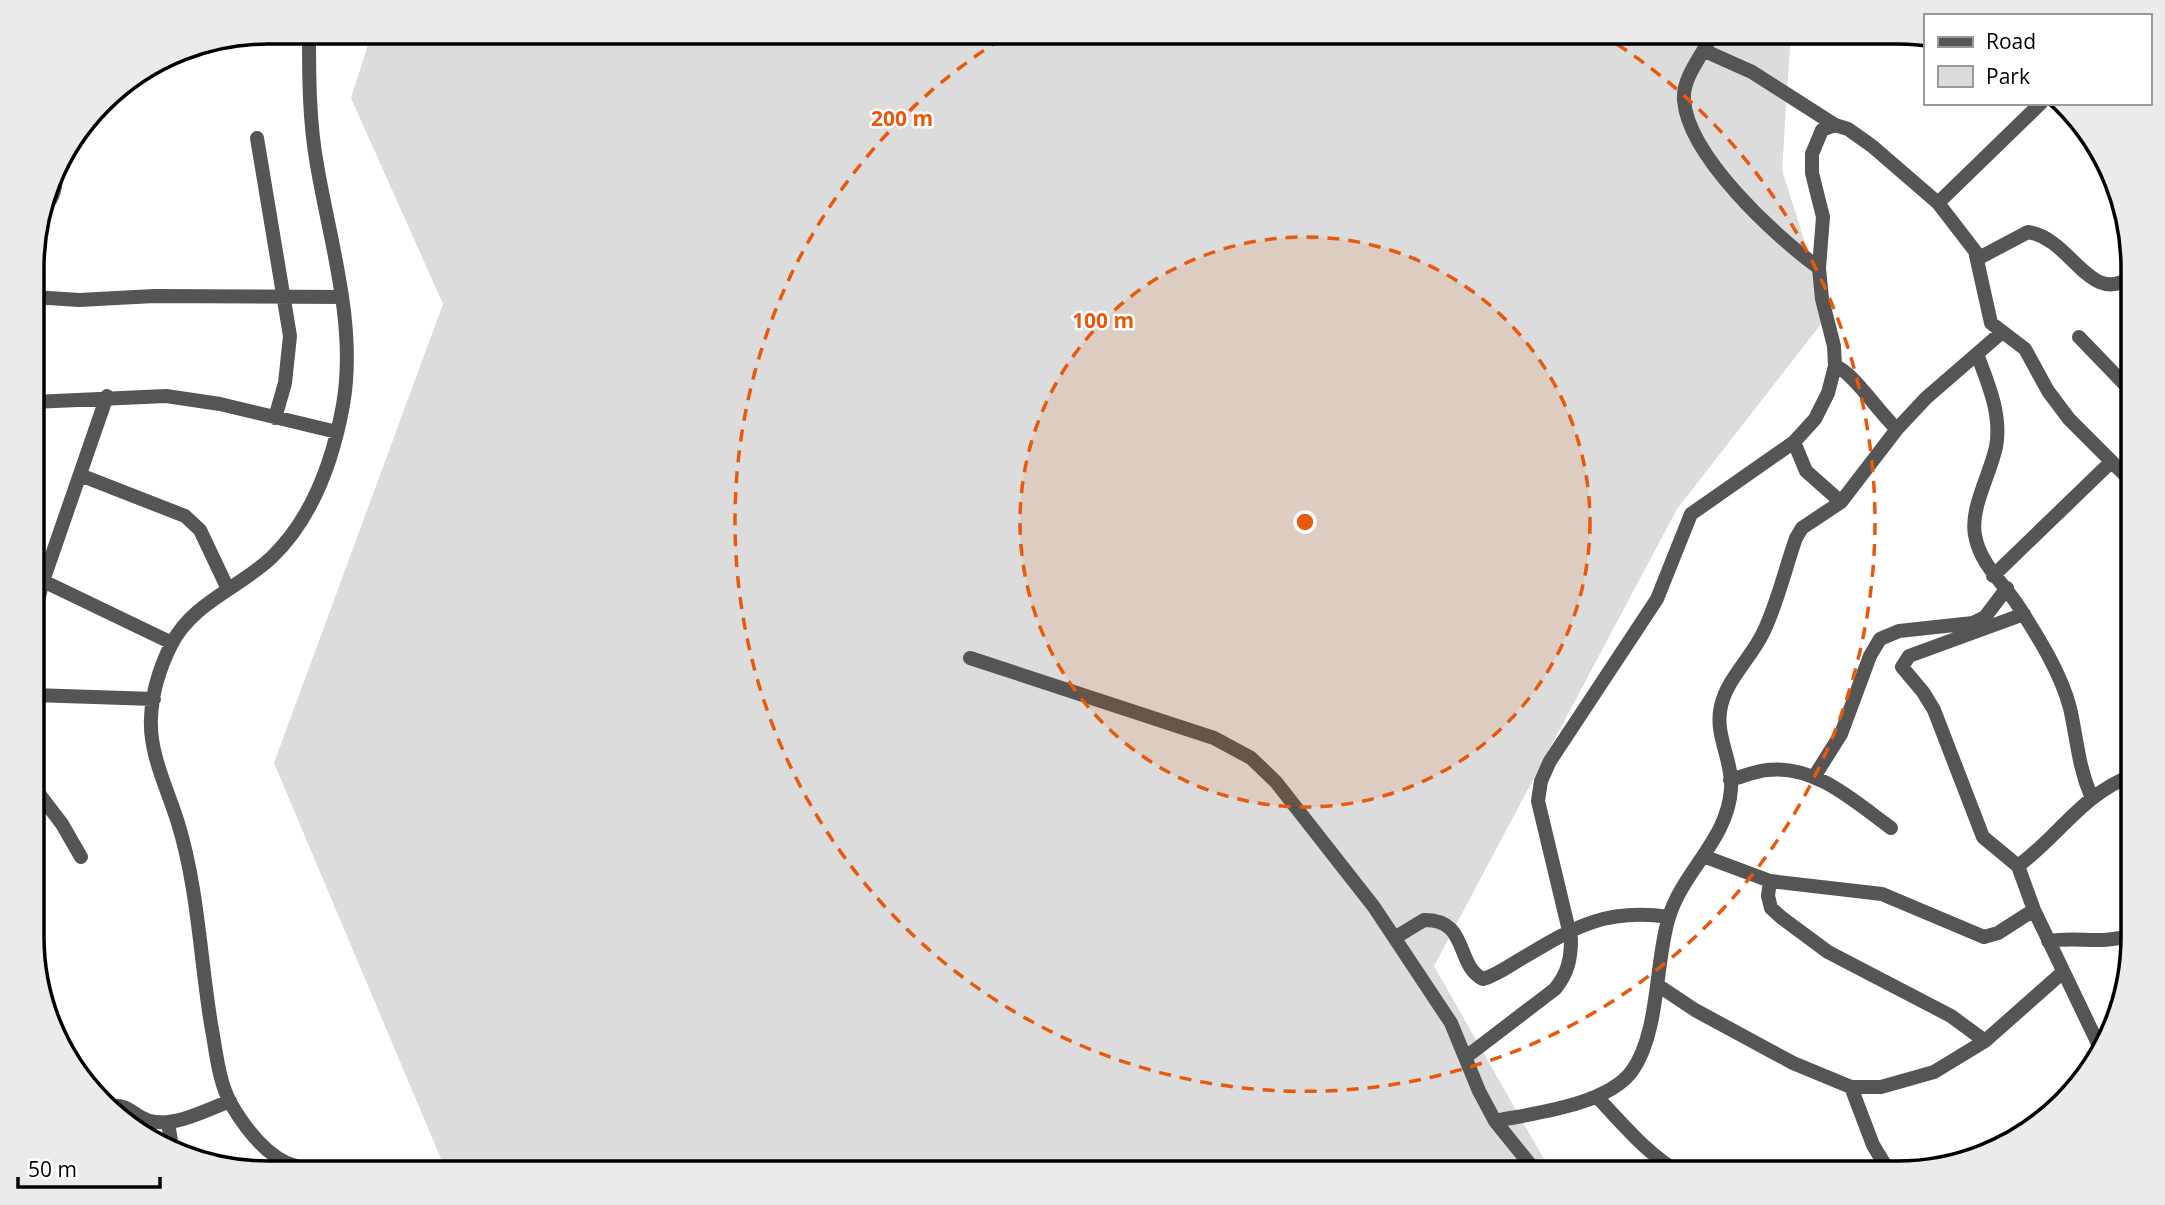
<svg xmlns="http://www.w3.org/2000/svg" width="2165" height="1205" viewBox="0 0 2165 1205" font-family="'Open Sans',sans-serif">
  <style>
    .green { fill: #dcdcdc }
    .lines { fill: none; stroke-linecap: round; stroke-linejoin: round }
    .minor { stroke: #555; stroke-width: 14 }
    .ring { fill: none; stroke: #e8590c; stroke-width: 3.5; stroke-dasharray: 12 9 }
    .rim { fill: none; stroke: #000; stroke-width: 3.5 }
    .centre { fill: #e8590c; stroke: #fff; stroke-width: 3.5 }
    .ring-label { font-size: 21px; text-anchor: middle; font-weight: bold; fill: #e8590c; stroke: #fff; stroke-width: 5; stroke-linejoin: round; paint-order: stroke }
  </style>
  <rect width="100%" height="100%" fill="#fff"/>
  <path class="green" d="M372,32h1419l-9,138 46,145 -151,194 -243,457 118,207h-1105l-173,-410 169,-459 -92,-206z"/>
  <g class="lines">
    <path class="minor" d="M309,32c0,44 0,89 8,133 13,77 40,161 26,240 -10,55 -30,113 -72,153 -32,30 -79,45 -100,87 -11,22 -19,49 -20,73 -2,36 17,72 27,105 20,65 22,134 33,201 5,26 7,56 20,80 13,22 32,48 56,59 10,4 21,5 30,10
      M1713,32c-8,21 -31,44 -29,68 4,56 92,137 135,168
      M1705,51l47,21 83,53
      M257,138l33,198 -5,47 -10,35
      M1938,203l103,-100
      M41,212c13,-13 17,-27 14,-45
      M1977,259l51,-27c45,7 61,76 105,44
      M33,297l46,3 75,-4 188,1
      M2079,337l54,56
      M1977,354c11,29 25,61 19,93 -6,28 -26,61 -21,88 5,30 29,48 44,72 19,30 42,66 51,101 7,31 8,57 21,88
      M1835,366c17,5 45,48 62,63
      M33,402l133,-6 54,8 117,28
      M1794,442l12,29 35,31
      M80,475l105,41 15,14 27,57
      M1993,576l118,-114
      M43,581l129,62
      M2024,614l-115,42 -7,11 21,25 11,18 49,127 35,29 16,44 69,144
      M33,619l10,-38 64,-185
      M970,658l244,80 37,20 25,24 98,125 77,116 28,68 16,30 42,52
      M33,695l121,4
      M1814,777l27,-43 29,-78 10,-17 19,-8 74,-8 12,-6 22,-29
      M1730,780c12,-3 25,-9 37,-10 48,-6 88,32 124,58
      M33,786l29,38 19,33
      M1703,856l67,25 112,13 102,43 14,-4 36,-23
      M2018,866c43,-32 63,-71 115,-91
      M1770,881l-2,15 3,12 11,10 46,34 123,64 34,25
      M1396,937l28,-17c45,-1 31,45 59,59 15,-4 30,-16 43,-23 50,-30 82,-48 143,-39
      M2048,941c32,-5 51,4 85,-6
      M1659,986l36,24 98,53 58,24h30l53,-15 51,-31 78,-69
      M1466,1057l89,-68c13,-16 16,-30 16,-50l-33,-138 3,-20 9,-20 107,-162 34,-85 103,-72 21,-23 13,-26 7,-27 -1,-20 -12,-47 -3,-31 4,-51 -11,-44v-19l10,-24 13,-5 13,4 24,17 66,57 37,48 16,72 34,26 23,42 21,28 64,64
      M1851,1087l22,58 17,28
      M1597,1097c26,27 50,57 83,76
      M111,1106c19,-2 23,11 39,15 26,6 56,-11 80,-20
      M1495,1121c40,-8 112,-16 137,-50 28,-39 23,-111 37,-154 14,-46 59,-78 62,-128 2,-29 -17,-54 -10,-83 6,-27 30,-48 42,-73 15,-31 22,-64 33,-95l6,-10 39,-26 56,-73 29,-31 75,-65
      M168,1122l4,26"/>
  </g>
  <circle cx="1305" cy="522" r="285" fill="#e8590c" fill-opacity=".12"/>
  <g class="ring">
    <circle cx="1305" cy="522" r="285"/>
    <path d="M1599 33A570 570 0 1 1 1011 33"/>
  </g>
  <path d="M0 0H2165V1205H0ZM268 44H1897A224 224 0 0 1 2121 268V937A224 224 0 0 1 1897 1161H268A224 224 0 0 1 44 937V268A224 224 0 0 1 268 44Z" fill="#ebebeb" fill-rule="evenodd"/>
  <path class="rim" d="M268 44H1897A224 224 0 0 1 2121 268V937A224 224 0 0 1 1897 1161H268A224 224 0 0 1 44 937V268A224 224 0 0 1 268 44Z"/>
  <circle cx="1305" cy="522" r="10" class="centre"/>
  <g class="ring-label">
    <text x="902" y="126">200 m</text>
    <text x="1103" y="328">100 m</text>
  </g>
  <rect x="1924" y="14" width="228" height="91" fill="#ffffff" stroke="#999999" stroke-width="2"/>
  <rect x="1938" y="37" width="35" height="10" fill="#555555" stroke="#999999" stroke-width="2"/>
  <text x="1986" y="49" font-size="21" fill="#000000">Road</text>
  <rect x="1938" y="66" width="35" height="21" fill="#dcdcdc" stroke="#999999" stroke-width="2"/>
  <text x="1986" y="84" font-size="21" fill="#000000">Park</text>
  <path d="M18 1177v10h142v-10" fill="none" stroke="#000000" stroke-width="3.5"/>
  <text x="28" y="1177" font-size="21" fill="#000000" stroke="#ffffff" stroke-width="5" paint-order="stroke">50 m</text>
</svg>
